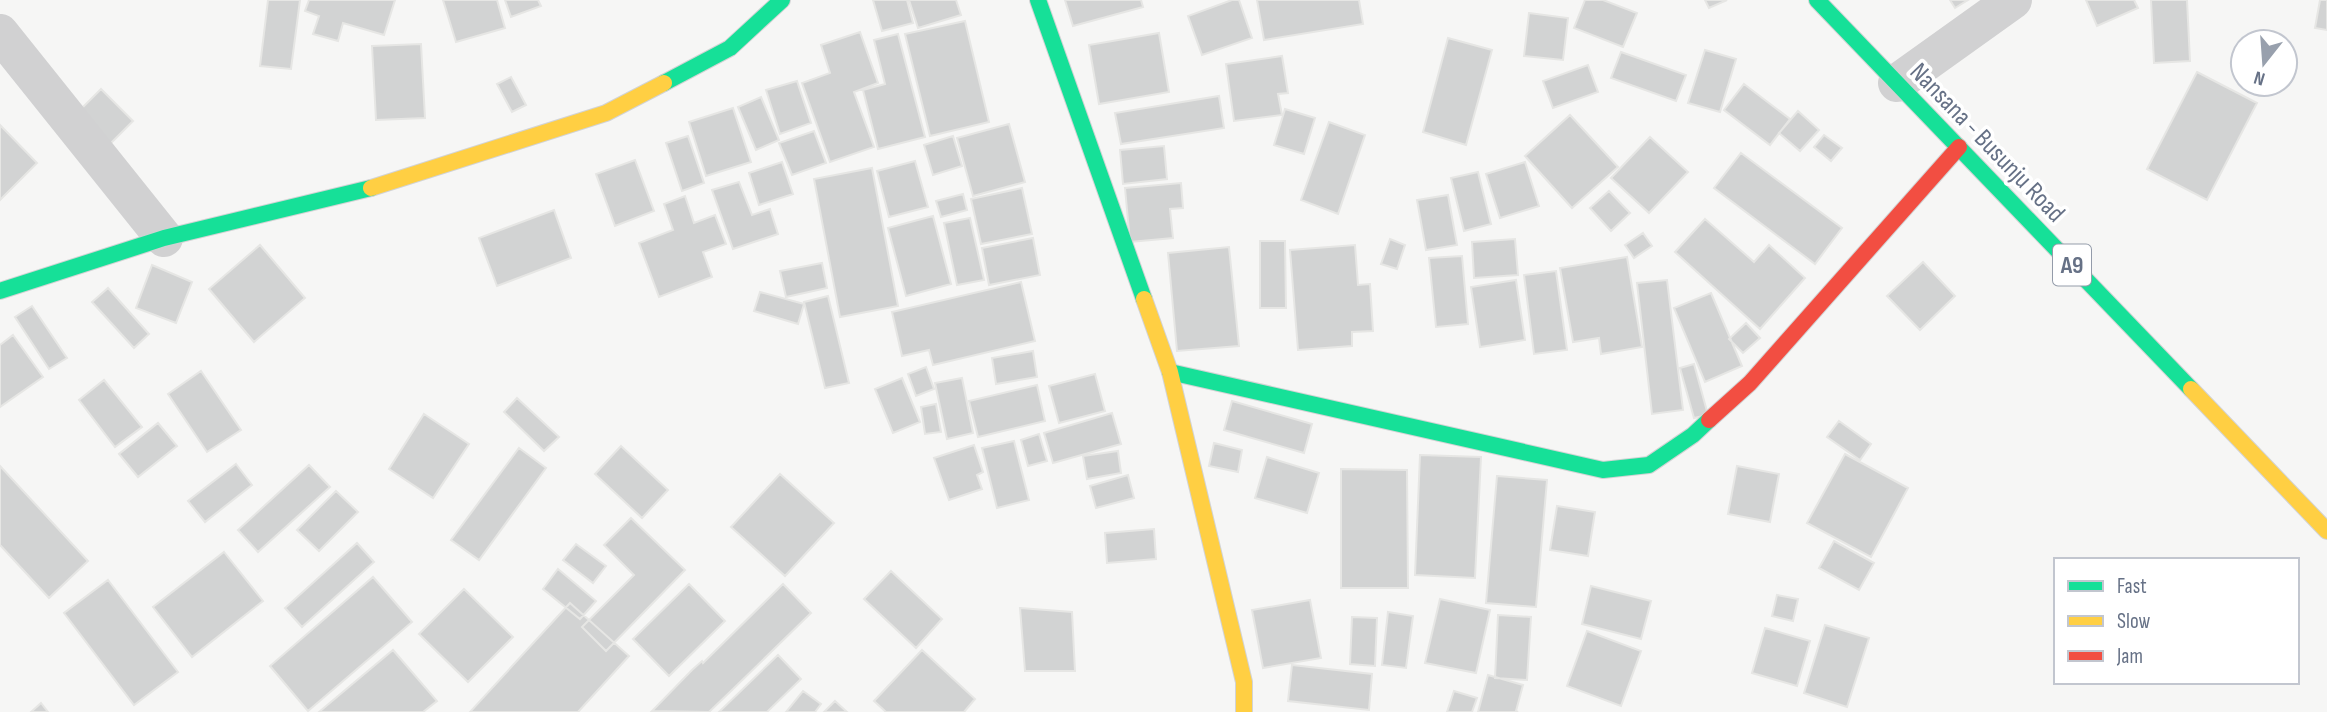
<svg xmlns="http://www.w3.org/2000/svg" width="2327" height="712" viewBox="0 0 2327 712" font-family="'Sofia Sans Condensed',sans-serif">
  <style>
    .building { fill: #d2d3d3; stroke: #e6e6e4; stroke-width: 2 }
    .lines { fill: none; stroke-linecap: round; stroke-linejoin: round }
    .fast-casing { stroke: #d2d3d4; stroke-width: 18 }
    .slow-casing { stroke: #d2d3d4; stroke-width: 18 }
    .jam-casing { stroke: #d2d3d4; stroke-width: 18 }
    .street { stroke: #d1d1d2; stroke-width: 38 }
    .fast { stroke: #16e098; stroke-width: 16 }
    .slow { stroke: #ffcf43; stroke-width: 16 }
    .jam { stroke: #f24e42; stroke-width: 16 }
    .labels { text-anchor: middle; stroke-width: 7; stroke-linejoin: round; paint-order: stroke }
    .shield { fill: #fff; stroke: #949caa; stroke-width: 2 }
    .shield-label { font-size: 24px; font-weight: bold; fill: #667186 }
    .street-label { font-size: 26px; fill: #667186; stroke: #fff }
  </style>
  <rect width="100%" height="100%" fill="#f6f6f5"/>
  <path class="building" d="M268,0h32l-9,69 -31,-3z
    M309,0h86l-11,35 -41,-12 -5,18 -25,-7 6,-18 -14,-5z
    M443,0h54l8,28 -49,14z
    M505,0h33l3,6 -30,11z
    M873,0h34l6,23 -31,8z
    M909,0h47l5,15 -43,13z
    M1065,0h76l2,7 -70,19z
    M1232,0h7l13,38 -50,17 -14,-39z
    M1257,0h102l4,24 -99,16z
    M1585,0h18l34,13 -14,34 -49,-19z
    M1705,0h22l-18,8z
    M1950,0h18l-13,8z
    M2086,0h48l4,8 -41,18z
    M2151,0h36l3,61 -36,2z
    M2320,0h7v30l-12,-2z
    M1529,13l39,5 -5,42 -39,-4z
    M965,21l24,101 -59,14 -25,-102z
    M860,32l18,51 -24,9 20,55 -44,15 -28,-79 28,-10 -9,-28z
    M1159,33l10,59 -70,12 -10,-59z
    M898,34l27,103 -47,12 -15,-59 22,-6 -11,-44z
    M1448,38l44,12 -26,95 -43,-13z
    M421,44l4,74 -49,2 -4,-74z
    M1705,50l31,9 -16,53 -32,-9z
    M1621,52l65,23 -10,26 -65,-23z
    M1282,56l6,37 -10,1 4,21 -48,6 -8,-57z
    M1588,65l10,27 -45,16 -10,-27z
    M2197,72l60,31 -50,97 -60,-31z
    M511,77l15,28 -14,7 -15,-28z
    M797,81l14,42 -31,11 -14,-44z
    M1744,84l46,35 -20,26 -46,-35z
    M101,89l32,32 -34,34 -33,-31z
    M1219,96l5,32 -103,16 -6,-31z
    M761,97l18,43 -23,10 -18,-43z
    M733,108l18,54 -45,14 -17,-54z
    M1285,109l30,9 -11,36 -30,-9z
    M1798,111l21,19 -19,21 -21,-18z
    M1570,115l48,52 -46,41 -47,-52z
    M1329,122l36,13 -27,79 -37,-14z
    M1009,124l16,58 -52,14 -16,-58z
    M0,125l37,38 -37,37z
    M814,131l12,32 -34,12 -13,-32z
    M1824,135l18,13 -11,13 -17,-14z
    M688,136l16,47 -22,8 -16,-48z
    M953,136l9,30 -29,9 -9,-30z
    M1650,137l38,35 -39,41 -38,-35z
    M1164,146l3,33 -44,5 -3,-34z
    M1741,153l101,75 -27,36 -101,-76z
    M635,160l19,51 -39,15 -19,-52z
    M915,161l13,46 -39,10 -12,-46z
    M782,162l11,32 -34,11 -10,-32z
    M1525,162l14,44 -39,12 -14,-44z
    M872,168l26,138 -58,11 -26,-138z
    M1478,172l13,52 -27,7 -13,-53z
    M739,182l13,33 18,-6 8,25 -45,15 -21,-59z
    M1181,183l2,25 -13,1 3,29 -43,4 -5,-54z
    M1022,188l10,46 -51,10 -10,-45z
    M1609,191l21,22 -19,18 -21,-23z
    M963,194l4,16 -26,7 -5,-16z
    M1448,195l9,50 -31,5 -9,-50z
    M685,196l9,27 21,-8 11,29 -23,8 9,25 -53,20 -20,-54 34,-13 -9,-26z
    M554,210l17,48 -74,28 -18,-48z
    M933,216l18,68 -45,12 -18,-68z
    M970,218l14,62 -27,5 -13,-62z
    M1705,219l49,43 15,-17 36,33 -45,51 -85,-77z
    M1643,233l9,13 -18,12 -9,-13z
    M1033,238l7,37 -51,10 -7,-37z
    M1390,239l15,6 -8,24 -16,-5z
    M1515,239l3,36 -44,3 -2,-36z
    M1260,241h25l1,67h-26z
    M260,245l45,53 -51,44 -45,-53z
    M1355,245l3,40 12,-1 3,47 -21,1v14l-54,4 -8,-100z
    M1229,247l10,99 -62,5 -9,-98z
    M1462,256l6,68 -32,3 -7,-69z
    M1627,257l15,90 -41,7 -2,-16 -26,4 -13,-74z
    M1923,262l32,34 -35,34 -33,-34z
    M822,263l5,25 -41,9 -6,-26z
    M152,265l40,17 -16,41 -40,-15z
    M1556,271l11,79 -33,4 -10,-79z
    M1516,280l9,60 -45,7 -9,-60z
    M1667,280l16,130 -31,4 -15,-131z
    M1021,282l14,59 -102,24 -4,-15 -27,6 -10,-44z
    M108,288l41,46 -15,14 -42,-46z
    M760,292l44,12 -6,20 -44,-13z
    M1711,293l31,73 -37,16 -31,-74z
    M828,296l21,87 -24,5 -21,-86z
    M32,306l35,52 -18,11 -34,-52z
    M1746,323l14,15 -17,15 -14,-14z
    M13,335l30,42 -43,30v-62z
    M1033,351l4,26 -41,7 -4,-26z
    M1694,364l14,51 -14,3 -14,-50z
    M926,367l8,22 -18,7 -8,-22z
    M201,371l40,59 -34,22 -39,-58z
    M1095,374l10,37 -46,12 -10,-37z
    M902,378l18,44 -27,11 -18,-44z
    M962,378l11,55 -26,6 -12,-56z
    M104,380l38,47 -27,20 -36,-47z
    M1037,385l8,36 -67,16 -9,-36z
    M517,398l42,39 -15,14 -40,-39z
    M1232,401l80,23 -8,29 -80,-23z
    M936,404l5,28 -16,2 -4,-27z
    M1112,413l9,31 -68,19 -9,-30z
    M424,414l45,30 -36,54 -44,-29z
    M1839,421l32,23 -11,16 -33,-23z
    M158,423l19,23 -39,31 -19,-23z
    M1039,434l8,27 -19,5 -7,-26z
    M1014,441l15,59 -32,8 -15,-60z
    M1214,443l28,7 -4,22 -29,-6z
    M974,445l9,27 -6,3 5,14 -33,11 -15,-42z
    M621,446l47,44 -26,28 -47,-44z
    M519,448l27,20 -67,92 -28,-20z
    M1118,451l3,22 -34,6 -4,-23z
    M1845,454l63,34 -37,69 -64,-34z
    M1420,455l61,2 -6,121 -60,-3z
    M1267,457l52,16 -12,40 -52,-15z
    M236,464l16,21 -47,37 -17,-21z
    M309,465l21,22 -72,65 -20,-22z
    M0,466l88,95 -39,37 -49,-53z
    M1737,466l42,8 -9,48 -42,-8z
    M1341,469l66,1 1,118h-67z
    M780,474l54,49 -49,53 -54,-49z
    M1128,475l6,23 -38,10 -6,-22z
    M1497,476l50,4 -11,127 -50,-4z
    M336,491l22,21 -39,39 -22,-21z
    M1557,506l38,6 -7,44 -38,-6z
    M631,518l54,52 -79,81 -24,-24 52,-52 -30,-30z
    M1154,529l2,30 -49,4 -2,-30z
    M1834,541l40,22 -15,27 -40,-22z
    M357,543l17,19 -72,65 -17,-19z
    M576,544l30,22 -13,17 -30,-23z
    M224,552l39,49 -71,56 -39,-50z
    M558,569l38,32 -16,18 -37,-30z
    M891,571l51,48 -26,29 -52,-49z
    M373,577l39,45 -104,89 -38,-45z
    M108,580l70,92 -44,33 -70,-92z
    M689,584l36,37 -56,55 -36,-37z
    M783,584l28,29 -79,77 -23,22 -57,-1 40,-41 10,-9 1,2z
    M1591,586l60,15 -10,38 -59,-15z
    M464,589l49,48 -45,45 -49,-48z
    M1777,595l21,4 -5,22 -21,-5z
    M1440,599l50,11 -14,63 -51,-10z
    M1310,600l11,58 -58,10 -11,-58z
    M570,603l59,53 -51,56h-108z
    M1020,608l52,4 3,59h-50z
    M1388,612l25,4 -7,52 -24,-3z
    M1498,615l33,2 -4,63 -32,-2z
    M1352,617l25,1 -2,48 -25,-2z
    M1825,625l44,13 -22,69 -43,-14z
    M1765,628l45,13 -13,45 -45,-13z
    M1587,631l54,20 -20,55 -54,-20z
    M393,650l44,51 -14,11h-104z
    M922,650l53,49 -11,13h-78l-12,-11z
    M778,655l23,24 -34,33h-48z
    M1292,665l80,9 -3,36 -81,-9z
    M1488,675l35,10 -7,26 2,1h-40z
    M803,691l18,13 -6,8h-29z
    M1454,691l23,7 -5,14h-25z
    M835,701l12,11h-23z
    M41,703l7,9h-17z"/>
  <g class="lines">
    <defs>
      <path id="fast" d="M1038,0l106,299
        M1817,0l374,389
        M664,83l66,-35 52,-48
        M0,291l164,-53 207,-50
        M1170,372l433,98 46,-5 44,-30 16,-15"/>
      <path id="slow" d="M371,188l235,-75 58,-30
        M1144,299l26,73 74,310v30
        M2191,389l136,142"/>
      <path id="jam" d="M1709,420l41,-37 209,-236"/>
    </defs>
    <use href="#fast" class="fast-casing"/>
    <use href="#slow" class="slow-casing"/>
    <use href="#jam" class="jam-casing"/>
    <path class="street" d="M0,33l164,205
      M1897,83l116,-83"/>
    <use href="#fast" class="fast"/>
    <use href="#slow" class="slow"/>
    <use href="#jam" class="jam"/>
  </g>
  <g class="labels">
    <rect class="shield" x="2053" y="244.5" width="38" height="41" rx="5"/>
    <g class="shield-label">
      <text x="2072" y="273">A9</text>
    </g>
    <g class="street-label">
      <text transform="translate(1988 142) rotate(46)" y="9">Nansana - Busunju Road</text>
    </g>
  </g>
  <rect x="2054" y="558" width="245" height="126" fill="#ffffff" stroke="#c2c6cf" stroke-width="2"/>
  <rect x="2068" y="581" width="35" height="10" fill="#16e098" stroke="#c2c6cf" stroke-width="2"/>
  <text x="2117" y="593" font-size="21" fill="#667186">Fast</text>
  <rect x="2068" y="616" width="35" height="10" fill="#ffcf43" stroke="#c2c6cf" stroke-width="2"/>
  <text x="2117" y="628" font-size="21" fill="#667186">Slow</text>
  <rect x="2068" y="651" width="35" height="10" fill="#f24e42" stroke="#c2c6cf" stroke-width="2"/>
  <text x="2117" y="663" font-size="21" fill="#667186">Jam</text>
  <g transform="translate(2264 63) rotate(197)"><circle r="33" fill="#ffffff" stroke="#c2c6cf" stroke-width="2"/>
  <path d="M0-5L12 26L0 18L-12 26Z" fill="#98a0ad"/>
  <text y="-10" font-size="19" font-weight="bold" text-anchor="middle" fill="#667186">N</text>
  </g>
</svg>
